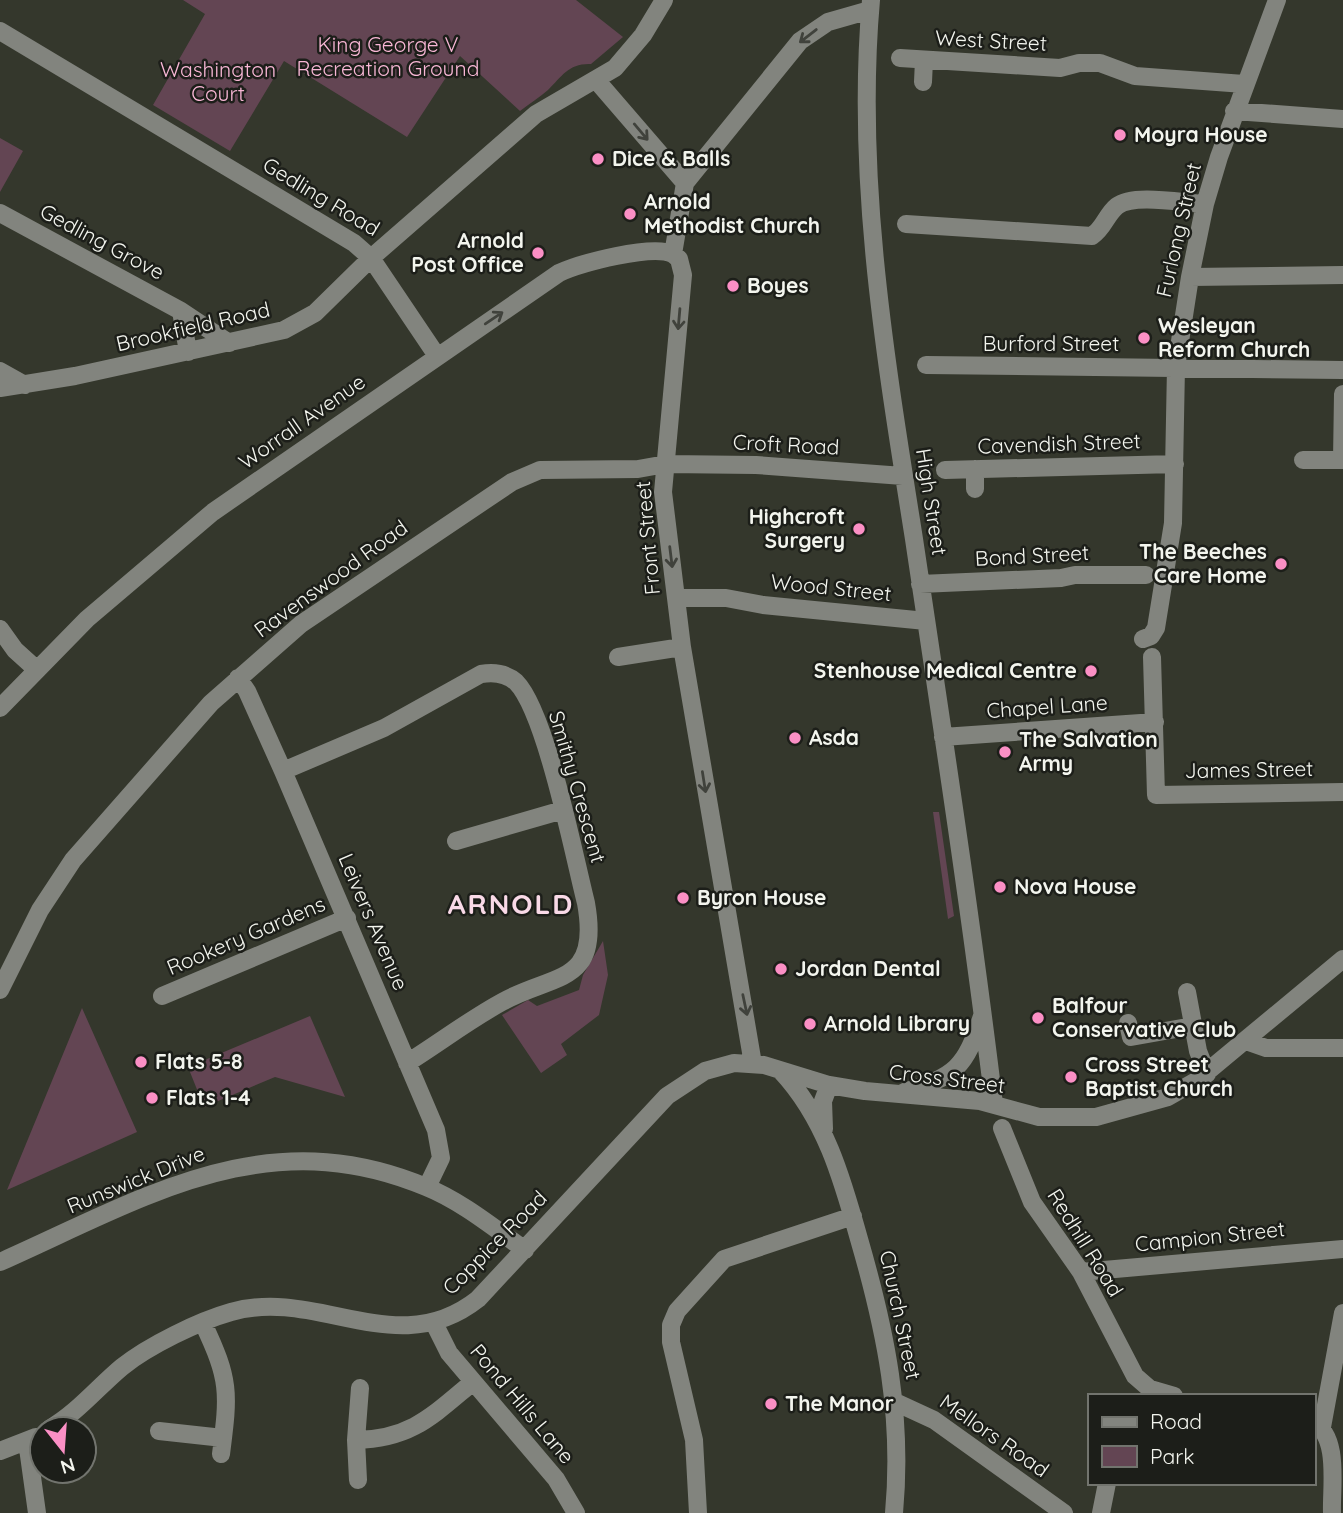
<svg xmlns="http://www.w3.org/2000/svg" width="1343" height="1513" viewBox="0 0 1343 1513" font-family="Quicksand,sans-serif">
  <style>
    .green { fill: #634553 }
    .lines { fill: none; stroke-linecap: round; stroke-linejoin: round }
    .minor { stroke: #82847e; stroke-width: 18 }
    .oneway { stroke: #40423c }
    .poi-dot { fill: #fb8fc5; stroke: #1c1e19; stroke-width: 2.5 }
    .labels { text-anchor: middle; stroke-width: 5; stroke-linejoin: round; paint-order: stroke }
    .street-label { font-size: 21px; fill: #f3f5ee; stroke: #1c1e19 }
    .park-label { font-size: 21px; fill: #f9b7d6; stroke: #1c1e19 }
    .poi-label { font-size: 21px; font-weight: bold; fill: #f3f5ee; stroke: #1c1e19; text-anchor: start }
    .district-label { font-size: 28px; font-weight: bold; letter-spacing: 2px; fill: #f9d9e7; stroke: #1c1e19 }
  </style>
  <rect width="100%" height="100%" fill="#34372c"/>
  <path class="green" d="M183,0h393l47,37 -32,27c-22,-1 -29,12 -43,26 -8,7 -19,14 -28,21l-60,-55 -53,81 -123,-76 -54,90 -77,-46 52,-91z
    M0,138l23,13 -23,41z
    M933,812h6l15,104 -6,3z
    M603,941l5,34 -9,40 -38,29 6,11 -26,18 -39,-58 26,-15 9,6 42,-16 4,-15z
    M82,1008l55,124 -130,58z
    M310,1016l35,81 -70,-20 -71,30 -16,-40z"/>
  <g class="lines">
    <path class="minor" d="M871,0c-16,180 15,362 43,539 28,188 57,376 80,565
      M0,31l354,212 17,15 165,-144 79,-46 28,-33 21,-35
      M900,58l160,10 19,-5h21l35,13 109,8
      M597,81l88,102
      M923,82l1,-22
      M1234,111l109,8
      M0,213l181,98 48,32
      M906,224l186,12c12,-8 14,-21 25,-30 16,-13 66,-3 88,-2
      M673,254l6,5 4,16 -20,217 19,155 71,417
      M673,254l12,-71 115,-142 28,-19 42,-12
      M1190,277l153,-2
      M181,311l7,41
      M926,365l417,5
      M0,371l25,14
      M0,388l75,-12 209,-46 31,-17 56,-55 66,98
      M1303,460h40
      M1342,460l1,-66
      M975,469v20
      M945,470l230,-6
      M920,584l141,-6 14,-3h71
      M676,598h50l37,7 163,16
      M0,629l15,21 21,19
      M1143,639l8,-3 5,-8 17,-105 3,-156 14,-90 15,-73 14,-47 58,-157
      M618,657l64,-10
      M1152,657l4,138 187,-3
      M238,678l9,13 36,80 153,359 5,28 -14,29
      M0,708l87,-89 126,-107 346,-239c22,-10 93,-29 114,-19
      M943,737l212,-15
      M283,771l101,-43 97,-54c12,-2 25,-1 35,8 30,30 58,174 70,221 15,83 -33,70 -84,99 -33,18 -63,41 -95,61
      M456,841l107,-31
      M0,990l40,-80 33,-50 138,-157 90,-79 211,-142 28,-12 98,-1 28,-5 90,1 147,11
      M1187,992l11,59 9,23
      M162,996l185,-78
      M1128,1023l3,14 62,-11
      M1246,1041l20,7h77
      M781,1071c44,47 61,107 78,168 27,93 44,177 35,274
      M904,1092c52,-16 61,-24 78,-76
      M1002,1128l30,74 49,70 54,104 15,13 24,7
      M824,1129l-1,-28 6,-16
      M0,1262c144,-64 266,-142 426,-75 35,14 68,41 99,63
      M1081,1272l262,-23
      M203,1323c27,57 26,69 18,131
      M434,1323l15,30 107,126 20,34
      M895,1402l39,18 130,93
      M1313,1422c27,15 18,64 19,91
      M1322,1427l21,-114
      M49,1429c28,-16 49,-42 73,-62 26,-21 77,-46 109,-55 87,-25 166,51 247,-13l189,-203 38,-25 29,-8 30,2 65,20 36,6 115,10 59,16h57l72,-20 28,-16 147,-122
      M159,1431l64,7
      M356,1440c55,-1 76,-24 117,-58
      M27,1441l10,72
      M0,1451l36,-14
      M358,1480l-2,-40 4,-52
      M698,1513l-4,-73 -23,-98v-17l6,-14 47,-52 129,-43
      M1101,1513l6,-30"/>
  </g>
  <defs><path id="oneway-shaft" d="M-6 0H5M1.5-3L5.5 0L1.5 3" fill="none" stroke-width="1.6" stroke-linecap="round" stroke-linejoin="round" transform="scale(1.75)"/></defs>
  <g class="oneway">
    <use href="#oneway-shaft" transform="translate(808 36) rotate(142)"/>
    <use href="#oneway-shaft" transform="translate(641 132) rotate(50)"/>
    <use href="#oneway-shaft" transform="translate(494 318) rotate(-34)"/>
    <use href="#oneway-shaft" transform="translate(679 319) rotate(95)"/>
    <use href="#oneway-shaft" transform="translate(671 557) rotate(83)"/>
    <use href="#oneway-shaft" transform="translate(704 782) rotate(81)"/>
    <use href="#oneway-shaft" transform="translate(745 1005) rotate(78)"/>
  </g>
  <g class="poi-dot">
    <circle cx="1120" cy="135" r="7"/>
    <circle cx="598" cy="159" r="7"/>
    <circle cx="630" cy="214" r="7"/>
    <circle cx="538" cy="253" r="7"/>
    <circle cx="733" cy="286" r="7"/>
    <circle cx="1144" cy="338" r="7"/>
    <circle cx="859" cy="529" r="7"/>
    <circle cx="1281" cy="564" r="7"/>
    <circle cx="1091" cy="671" r="7"/>
    <circle cx="795" cy="738" r="7"/>
    <circle cx="1005" cy="752" r="7"/>
    <circle cx="1000" cy="887" r="7"/>
    <circle cx="683" cy="898" r="7"/>
    <circle cx="781" cy="969" r="7"/>
    <circle cx="1038" cy="1018" r="7"/>
    <circle cx="810" cy="1024" r="7"/>
    <circle cx="141" cy="1062" r="7"/>
    <circle cx="1071" cy="1077" r="7"/>
    <circle cx="152" cy="1098" r="7"/>
    <circle cx="771" cy="1404" r="7"/>
  </g>
  <g class="labels">
    <g class="street-label">
      <text transform="translate(991 41) rotate(3)" y="7">West Street</text>
      <text transform="translate(321 197) rotate(31)" y="7">Gedling Road</text>
      <text transform="translate(1179 230) rotate(-77)" y="7">Furlong Street</text>
      <text transform="translate(102 242) rotate(28)" y="7">Gedling Grove</text>
      <text transform="translate(193 327) rotate(-13)" y="7">Brookfield Road</text>
      <text x="1051" y="351">Burford Street</text>
      <text transform="translate(302 422) rotate(-35)" y="7">Worrall Avenue</text>
      <text transform="translate(1059 444) rotate(-2)" y="7">Cavendish Street</text>
      <text transform="translate(786 445) rotate(3)" y="7">Croft Road</text>
      <text transform="translate(931 502) rotate(81)" y="7">High Street</text>
      <text transform="translate(648 538) rotate(-95)" y="7">Front Street</text>
      <text transform="translate(1032 556) rotate(-3)" y="7">Bond Street</text>
      <text transform="translate(331 579) rotate(-36)" y="7">Ravenswood Road</text>
      <text transform="translate(831 588) rotate(6)" y="7">Wood Street</text>
      <text transform="translate(1047 707) rotate(-4)" y="7">Chapel Lane</text>
      <text transform="translate(1249 770) rotate(-1)" y="7">James Street</text>
      <text transform="translate(577 787) rotate(74)" y="7">Smithy Crescent</text>
      <text transform="translate(373 922) rotate(67)" y="7">Leivers Avenue</text>
      <text transform="translate(246 936) rotate(-23)" y="7">Rookery Gardens</text>
      <text transform="translate(947 1079) rotate(7)" y="7">Cross Street</text>
      <text transform="translate(136 1180) rotate(-22)" y="7">Runswick Drive</text>
      <text transform="translate(1210 1237) rotate(-6)" y="7">Campion Street</text>
      <text transform="translate(495 1243) rotate(-45)" y="7">Coppice Road</text>
      <text transform="translate(1085 1243) rotate(58)" y="7">Redhill Road</text>
      <text transform="translate(900 1315) rotate(78)" y="7">Church Street</text>
      <text transform="translate(522 1404) rotate(50)" y="7">Pond Hills Lane</text>
      <text transform="translate(994 1436) rotate(35)" y="7">Mellors Road</text>
    </g>
    <g class="park-label">
      <text x="388" y="52">King George V<tspan x="388" dy="24">Recreation Ground</tspan></text>
      <text x="218" y="77">Washington<tspan x="218" dy="24">Court</tspan></text>
    </g>
    <g class="poi-label">
      <text x="1134" y="142">Moyra House</text>
      <text x="612" y="166">Dice &amp; Balls</text>
      <text x="644" y="209">Arnold<tspan x="644" dy="24">Methodist Church</tspan></text>
      <text x="524" y="248" text-anchor="end">Arnold<tspan x="524" dy="24">Post Office</tspan></text>
      <text x="747" y="293">Boyes</text>
      <text x="1158" y="333">Wesleyan<tspan x="1158" dy="24">Reform Church</tspan></text>
      <text x="845" y="524" text-anchor="end">Highcroft<tspan x="845" dy="24">Surgery</tspan></text>
      <text x="1267" y="559" text-anchor="end">The Beeches<tspan x="1267" dy="24">Care Home</tspan></text>
      <text x="1077" y="678" text-anchor="end">Stenhouse Medical Centre</text>
      <text x="809" y="745">Asda</text>
      <text x="1019" y="747">The Salvation<tspan x="1019" dy="24">Army</tspan></text>
      <text x="1014" y="894">Nova House</text>
      <text x="697" y="905">Byron House</text>
      <text x="795" y="976">Jordan Dental</text>
      <text x="1052" y="1013">Balfour<tspan x="1052" dy="24">Conservative Club</tspan></text>
      <text x="824" y="1031">Arnold Library</text>
      <text x="155" y="1069">Flats 5-8</text>
      <text x="1085" y="1072">Cross Street<tspan x="1085" dy="24">Baptist Church</tspan></text>
      <text x="166" y="1105">Flats 1-4</text>
      <text x="785" y="1411">The Manor</text>
    </g>
    <g class="district-label">
      <text x="511" y="914">ARNOLD</text>
    </g>
  </g>
  <rect x="1088" y="1394" width="228" height="91" fill="#1c1e19" stroke="#72746e" stroke-width="2"/>
  <rect x="1102" y="1417" width="35" height="10" fill="#82847e" stroke="#72746e" stroke-width="2"/>
  <text x="1150" y="1429" font-size="21" fill="#f3f5ee">Road</text>
  <rect x="1102" y="1446" width="35" height="21" fill="#634553" stroke="#72746e" stroke-width="2"/>
  <text x="1150" y="1464" font-size="21" fill="#f3f5ee">Park</text>
  <g transform="translate(63 1450) rotate(163)"><circle r="33" fill="#1c1e19" stroke="#72746e" stroke-width="2"/>
  <path d="M0-5L12 26L0 18L-12 26Z" fill="#fb8fc5"/>
  <text y="-10" font-size="19" font-weight="bold" text-anchor="middle" fill="#f3f5ee">N</text>
  </g>
</svg>
